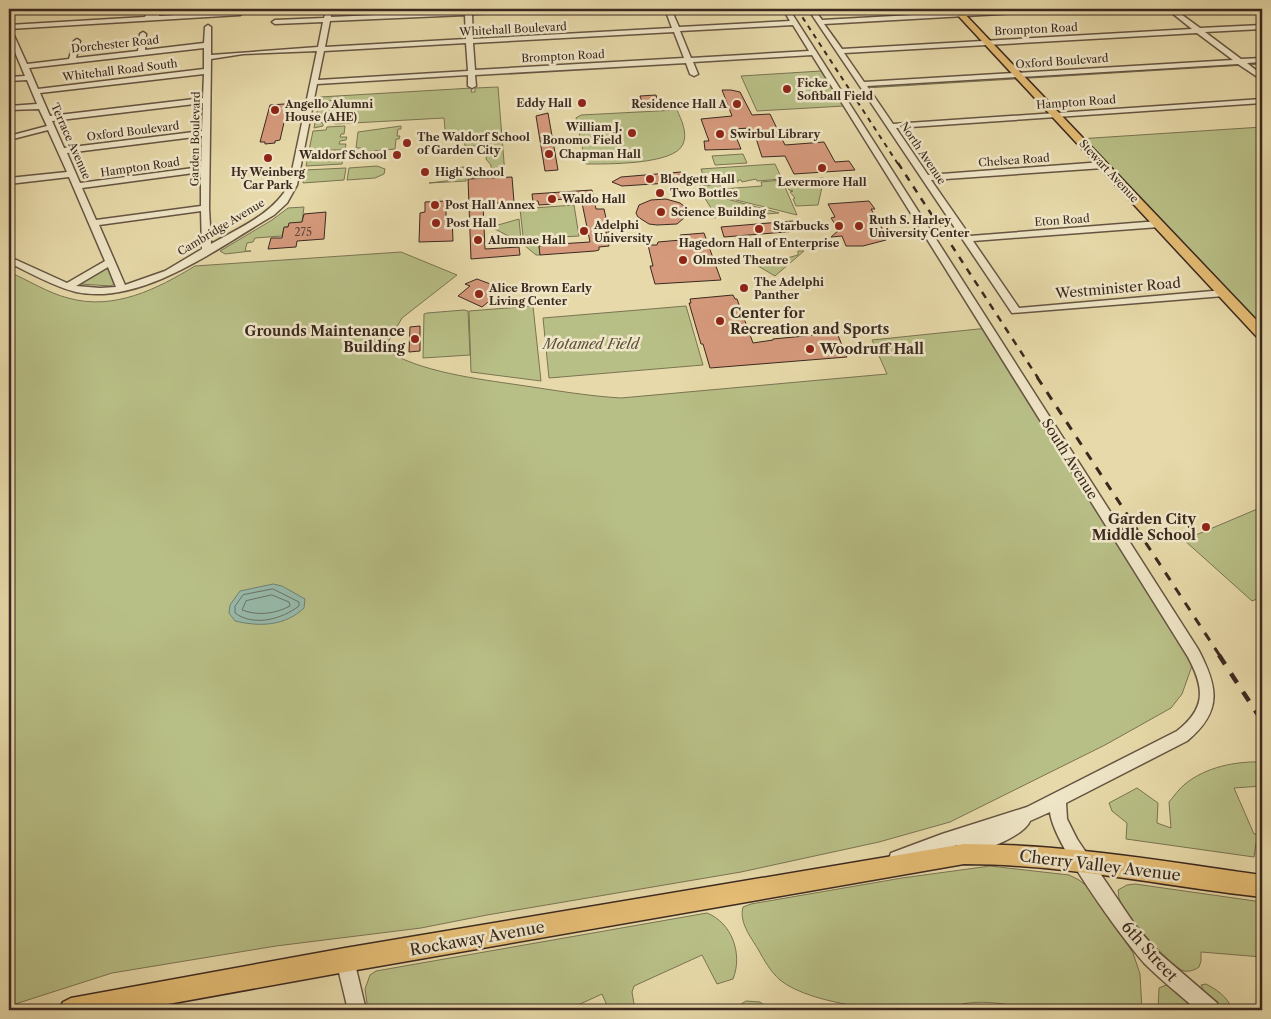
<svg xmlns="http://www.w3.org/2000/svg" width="1271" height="1019" viewBox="0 0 1271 1019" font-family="'Libre Caslon Text',serif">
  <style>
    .green { fill: #b8bf86; stroke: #7a7453 }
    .water { fill: #97baab; stroke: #728073 }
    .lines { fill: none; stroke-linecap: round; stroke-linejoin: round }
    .shore { stroke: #697266; stroke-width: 1 }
    .building { fill: #d5997c; stroke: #3b2920 }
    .minor-casing { stroke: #665542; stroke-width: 3 }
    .major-casing { stroke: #3b2920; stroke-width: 3 }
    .minor { fill: #efe6c7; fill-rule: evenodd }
    .major { fill: #e4bc74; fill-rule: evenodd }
    .rail-far3 { stroke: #3b2920; stroke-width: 2; stroke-dasharray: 5 5; stroke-linecap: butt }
    .rail-far2 { stroke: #3b2920; stroke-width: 2.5; stroke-dasharray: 7 7; stroke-linecap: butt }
    .rail-far1 { stroke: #3b2920; stroke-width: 3; stroke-dasharray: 9 9; stroke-linecap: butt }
    .rail { stroke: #3b2920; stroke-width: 4.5; stroke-dasharray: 11 11; stroke-linecap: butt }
    .poi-dot { fill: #8f2418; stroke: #efe6c7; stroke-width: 2 }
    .labels { text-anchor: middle; stroke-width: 5; stroke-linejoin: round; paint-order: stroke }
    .far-street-label { font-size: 11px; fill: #3b2920; stroke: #efe6c7 }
    .far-poi-label { font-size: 11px; font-weight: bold; fill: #3b2920; stroke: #efe6c7; text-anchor: start }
    .number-label { font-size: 11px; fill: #624537 }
    .street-label { font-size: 14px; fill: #3b2920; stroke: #efe6c7 }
    .poi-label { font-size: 14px; font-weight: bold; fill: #3b2920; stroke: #efe6c7; text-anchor: start }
    .park-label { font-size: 14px; font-style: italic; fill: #5a4e3a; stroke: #efe6c7 }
    .near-street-label { font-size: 16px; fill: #3b2920; stroke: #efe6c7 }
  </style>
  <rect width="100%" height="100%" fill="#e7d9a9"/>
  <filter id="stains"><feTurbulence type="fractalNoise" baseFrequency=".004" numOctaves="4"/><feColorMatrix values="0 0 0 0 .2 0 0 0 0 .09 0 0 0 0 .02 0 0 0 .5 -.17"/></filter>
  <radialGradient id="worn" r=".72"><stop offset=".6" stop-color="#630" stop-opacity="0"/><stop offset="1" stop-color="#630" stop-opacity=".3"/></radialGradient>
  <path class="green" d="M1262,60v4l-396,24 -2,-3z
    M821,71l23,35 -87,5 -16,-35z
    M498,87l7,88 -39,3v3l-37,2 25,-3 5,-6 -5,-1 2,-5 8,-1 1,7 26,-4v-5l-5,-6 1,-8 -6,-1v-4h-16l-1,-5h-18l-2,-23 -109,6 -6,-7 -1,-5 6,-8 5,-3 -2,-2 -11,3 4,4 -7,7 4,1v3l-10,4 6,2v3l-9,2 6,-31 152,-9 -1,4h4v-4z
    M677,110c4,9 11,23 6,34 -8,21 -77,20 -97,20l-10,-46 5,-3z
    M345,126l-1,8h-3l-1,3h7l-1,3 -6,1 -1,3h7l-1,6h-15l-1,4 -21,1 5,-24 13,-1 1,-3z
    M401,126v3h-3l-1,7h3l-1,3h-3l-1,10 -34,3v-4h-5l2,-16z
    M1262,127v195h-11l-173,-183z
    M743,154l4,9 -32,2 -3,-9z
    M328,156l1,4 14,-2 -1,6 -36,2 2,-9z
    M775,164l7,15 -25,2 -1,-2 -14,3 -1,-2h-3v2l-11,1 -1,-1 -20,3 -2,-8 2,-1 -3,-1 -2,-6z
    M377,166l8,3 -1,5 -9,4 -28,2 2,-12z
    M346,168l-2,12 -41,3 2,-13z
    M824,178l-6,27 -22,1 -3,-7 2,-1 -5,-6 3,-1 -4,-1 -2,-4 1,-1 -4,-5z
    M782,180l15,35 -97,-24 -1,-5 21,-1 2,4 40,-3 -1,-4z
    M701,192l78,21 -68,5v-10z
    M574,205l5,31 -34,2 -1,7 -5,1 1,9h-4l-12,-10 -4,-36z
    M304,207l-2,15 -18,6 -2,8 -27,2 -2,4 -6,1 -2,8h6l-26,3 -5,-3 52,-31 16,-12z
    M519,219l2,21h-5l-25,-13z
    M798,251h6l-29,25 -17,-10 40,-11z
    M401,252l56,23 -55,43 -18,31c35,23 94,30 135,36 34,5 68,11 102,13l266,-24 -15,-34 116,-12 205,335 -11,31 -11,14 -66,37 -155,77 -71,20 -138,30 -254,43 -66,13 -145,18 -164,27 -103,33v-734c19,8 39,21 59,26 46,13 89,-9 127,-32z
    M105,269h3l6,15 -3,2 -31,-2z
    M533,306l8,75 -70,-9 -2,-61z
    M686,306l17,59 -154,13 -6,-60z
    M464,310l4,1 2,44 -47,3 1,-44 3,-1z
    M1262,507v90l-10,4 -68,-61z
    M1262,762v24l-28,2 20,46h8v8l-6,1 -2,14 -128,-18 1,-16 -15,-12 -3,-8 28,-15 21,15 -1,20 14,5 -2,-26c5,-6 10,-13 16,-18 21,-17 51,-23 77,-22z
    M990,866l79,9 10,5 13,10 41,63 7,21 2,36h-117c-17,-7 -39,-9 -57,-7 -9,1 -17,6 -26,7 -40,4 -130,-4 -162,-30 -10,-9 -16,-20 -22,-31 -8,-13 -19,-27 -15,-42l8,-3 151,-26z
    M1135,884l127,18v55l-61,-5v9l-2,6c-4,3 -10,5 -15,4 -14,-4 -61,-59 -65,-73 -1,-2 0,-5 -1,-8l9,-5z
    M707,913c25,10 36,41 26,66l-16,5 -15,-29 -68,31 -2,6 3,18h-26l-7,-16 -35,16h-199l-3,-21 5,-14 6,-4z
    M1206,984c10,5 22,13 25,24l-7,1c-8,-6 -20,-14 -23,-24z
    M1166,985l12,6 22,19h-42l1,-22z
    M746,1001l14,1 11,8h-39z"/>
  <path class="water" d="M273,584l9,2 23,13 -1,9c-19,18 -44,19 -69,13l-6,-8 1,-8 10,-14z"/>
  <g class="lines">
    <path class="shore" d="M273,589l26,13v4c-17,13 -45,21 -64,7v-7l8,-11z
      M272,595l17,7 1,4c-15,8 -32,10 -48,4l4,-9z"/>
  </g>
  <path class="building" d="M722,90h9l9,2 12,23 18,-1 15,31 39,-3 11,20 14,-1 6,9 -61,4 -9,-18 -23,1 -8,-25h-3l-1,-4 -17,1 8,20 -36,1 -1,-9h5l-8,-22 31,-3z
    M656,95l3,10 -11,3 -5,-2 -3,-10z
    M284,104l4,1 -8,35 -5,1v2l-10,1v-2h-5l10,-37z
    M548,113l10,57 -13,1 -9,-55z
    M681,172l3,10 -62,4 -10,-4 9,-5z
    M512,177l2,25 -31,2 2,45 34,-2 1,8 -49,4 -3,-80z
    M592,190l4,19h8l5,23h-3l3,14 -10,1v3l-4,1 -55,4 -1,-9 9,-1 -1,-5h11l1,4 31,-2 -9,-44 -29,2v4l-13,1 -1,-4 -5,1 -1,-8z
    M666,199l14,4 9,7 -5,8 -7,6 -20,1 -8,-1 -11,-7 -2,-4 3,-8 12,-5z
    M446,201v17l6,-1 1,24 -34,1 1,-29 5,-1v-10z
    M869,201l6,8h-4l14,24h-4l5,7 -23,6h-17l-4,-10 -11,1 8,-7 -8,-12 4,-1 -7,-13z
    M326,212l-2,27 -27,2 -1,6 -28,2 3,-11h11l2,-11h4l1,-4 13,-1 2,-8z
    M793,221l5,10 -74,6 -3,-10z
    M704,233l17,47 -66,4 -5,-18h3l-5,-21h9l1,-3 23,-2 -1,-5z
    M477,279l8,3 19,7 -22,18 -24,-11 12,-10 -5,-2z
    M733,295l2,4h2l16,44 20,-3v-1l64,-6 10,24 -137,11 -7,-24h-2l-12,-41h2l-1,-4z
    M420,326v25l-11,1 1,-25z"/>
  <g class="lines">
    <defs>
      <path id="minor" d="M148,9h6l-2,7 4,-7h6l-3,7 81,-5 3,2 -3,2 -231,14 3,2 15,33 42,-5 5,-18 3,-2 3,2 -4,17 62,-7 2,-17 3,-2 3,2 -1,16 59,-7 1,-16 3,-2 3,2v28l107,-8 5,-25 -48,2 -3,-2 3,-2 49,-2 2,-9h6l-1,8 134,-6v-2h6v2l76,-2 -3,2 -72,3 1,25 199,-11 -7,-19h6l8,18 111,-6 -7,-12h6l409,640c20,38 25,62 -11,92l-121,62 1,16 10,20 60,89 22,25 58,50 2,7h-22c-17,-15 -36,-30 -52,-46 -23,-26 -92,-120 -95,-152l-20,9c-6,16 -51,31 -67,37l-6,-2 -2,-6 2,-5 -60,22 -6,-2 -2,-6 2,-6 51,-19 85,-27 150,-76c29,-23 28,-42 11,-74l-376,-602 -119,7 5,12 -4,2 -4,-2 -4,-11 -211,12 1,11 -4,2 -4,-2v-11l-151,9 -20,101 -10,18 -13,12c-55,32 -132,91 -198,77 -24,-6 -45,-19 -67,-29v-6l3,1 55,25 38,-22 -36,-84 -60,7v-6l58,-6 -19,-42 -39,10v-4l38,-10 -8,-17 -30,1v-4l28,-2 -10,-24 -18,1v-4l16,-1 -16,-38v-13l136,-8zM465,15l1,24 -141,8 5,-26zM793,25l16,26 -118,7 -11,-27zM674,32l10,26 -209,12 -2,-27zM466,43l2,28 -150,9 6,-29zM204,48v21l-166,20 -9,-21zM317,51l-28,134c-17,30 -49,42 -78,59l-2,-36 2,-149 32,-5zM204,74l-1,24 -153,18 -10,-23zM203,103l-1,28 -138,17 -12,-27zM202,136l-1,31 -121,16 -13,-30zM201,172v34l-105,14 -14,-32zM201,211l1,38 -37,22 -40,14 -26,-60zM108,267l8,20 -16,1 -24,-2z
        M808,9h6l8,11 202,-11h34l-3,2 -231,13 18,25 350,-20 -25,-20h7l26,19 62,-3v4l-57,3 36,27 21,-1v4l-15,1 15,12v5l-24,-16 -371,22 26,38 369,-25v4l-366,25 32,47 175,-13 4,3 -4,3 -172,12 39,56 189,-15 5,3 -5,3 -186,14 46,67 205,-18 5,3 -5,3 -212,17zM1197,33l36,27 -369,22 -20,-29z
        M345,951l6,3 3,6 12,50h-18l-12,-50 3,-6z"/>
      <path id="major" d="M952,9h8l302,317v12l-5,-1z
        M964,844c100,0 199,17 298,31v22c-100,-11 -197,-33 -298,-33l-619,108 -210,38h-76l4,-8 8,-4 274,-50z"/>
    </defs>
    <use href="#minor" class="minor-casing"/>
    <use href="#major" class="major-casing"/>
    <use href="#minor" class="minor"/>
    <use href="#major" class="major"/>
    <path class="rail-far3" d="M797,9l101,155"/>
    <path class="rail-far2" d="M898,163l140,215"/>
    <path class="rail-far1" d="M1037,377l183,279"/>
    <path class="rail" d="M1219,655l43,66"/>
  </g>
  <g class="poi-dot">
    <circle cx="787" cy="89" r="5"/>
    <circle cx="582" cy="103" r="5"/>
    <circle cx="737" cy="104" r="5"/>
    <circle cx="275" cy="110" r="5"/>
    <circle cx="632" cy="133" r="5"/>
    <circle cx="720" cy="134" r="5"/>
    <circle cx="407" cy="143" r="5"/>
    <circle cx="549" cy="154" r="5"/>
    <circle cx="397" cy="155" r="5"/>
    <circle cx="268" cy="158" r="5"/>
    <circle cx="822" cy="168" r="5"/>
    <circle cx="425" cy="172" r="5"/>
    <circle cx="650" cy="179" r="5"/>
    <circle cx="660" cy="193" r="5"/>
    <circle cx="552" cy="199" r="5"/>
    <circle cx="435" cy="205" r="5"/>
    <circle cx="661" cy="212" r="5"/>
    <circle cx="436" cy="223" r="5"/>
    <circle cx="839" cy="226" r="5"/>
    <circle cx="859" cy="226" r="5"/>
    <circle cx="759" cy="229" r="5"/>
    <circle cx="584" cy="231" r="5"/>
    <circle cx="478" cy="240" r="5"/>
    <circle cx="683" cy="260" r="5"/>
    <circle cx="744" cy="288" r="5"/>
    <circle cx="479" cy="294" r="5"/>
    <circle cx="720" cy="321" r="5"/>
    <circle cx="415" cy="339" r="5"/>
    <circle cx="810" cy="349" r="5"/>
    <circle cx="1206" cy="527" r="5"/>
  </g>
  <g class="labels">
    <g class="far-street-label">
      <text transform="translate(513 29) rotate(-3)" y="4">Whitehall Boulevard</text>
      <text transform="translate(1036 29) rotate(-3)" y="4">Brompton Road</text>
      <text transform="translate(115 44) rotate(-6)" y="4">Dorchester Road</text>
      <text transform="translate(563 56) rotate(-3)" y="4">Brompton Road</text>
      <text transform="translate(1062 61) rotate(-4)" y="4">Oxford Boulevard</text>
      <text transform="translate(120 70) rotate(-7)" y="4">Whitehall Road South</text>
      <text transform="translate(1076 102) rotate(-4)" y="4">Hampton Road</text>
      <text transform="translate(133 131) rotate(-7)" y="4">Oxford Boulevard</text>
      <text transform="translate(195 139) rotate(-89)" y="4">Garden Boulevard</text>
      <text transform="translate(71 141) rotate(66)" y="4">Terrace Avenue</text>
      <text transform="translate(923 153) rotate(56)" y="4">North Avenue</text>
      <text transform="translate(1014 160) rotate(-4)" y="4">Chelsea Road</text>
      <text transform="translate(140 167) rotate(-8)" y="4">Hampton Road</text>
      <text transform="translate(1109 171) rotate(47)" y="4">Stewart Avenue</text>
      <text transform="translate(1062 220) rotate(-4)" y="4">Eton Road</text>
      <text transform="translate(221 227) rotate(-31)" y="4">Cambridge Avenue</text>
    </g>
    <g class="far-poi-label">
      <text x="797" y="87">Ficke<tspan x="797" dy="13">Softball Field</tspan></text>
      <text x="572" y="107" text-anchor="end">Eddy Hall</text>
      <text x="285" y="108">Angello Alumni<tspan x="285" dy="13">House (AHE)</tspan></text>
      <text x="727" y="108" text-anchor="end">Residence Hall A</text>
      <text x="622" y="131" text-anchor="end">William J.<tspan x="622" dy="13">Bonomo Field</tspan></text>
      <text x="730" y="138">Swirbul Library</text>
      <text x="417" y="141">The Waldorf School<tspan x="417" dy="13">of Garden City</tspan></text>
      <text x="559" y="158">Chapman Hall</text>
      <text x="387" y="159" text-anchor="end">Waldorf School</text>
      <text x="268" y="176" text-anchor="middle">Hy Weinberg<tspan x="268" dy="13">Car Park</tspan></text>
      <text x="435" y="176">High School</text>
      <text x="660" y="183">Blodgett Hall</text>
      <text x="822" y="186" text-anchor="middle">Levermore Hall</text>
      <text x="670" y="197">Two Bottles</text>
      <text x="562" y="203">Waldo Hall</text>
      <text x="445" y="209">Post Hall Annex</text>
      <text x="671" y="216">Science Building</text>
      <text x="869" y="224">Ruth S. Harley<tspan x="869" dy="13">University Center</tspan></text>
      <text x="446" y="227">Post Hall</text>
      <text x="594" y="229">Adelphi<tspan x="594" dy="13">University</tspan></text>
      <text x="829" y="230" text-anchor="end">Starbucks</text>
      <text x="488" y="244">Alumnae Hall</text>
      <text x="759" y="247" text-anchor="middle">Hagedorn Hall of Enterprise</text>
      <text x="693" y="264">Olmsted Theatre</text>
      <text x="754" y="286">The Adelphi<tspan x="754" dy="13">Panther</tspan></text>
      <text x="489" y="292">Alice Brown Early<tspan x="489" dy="13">Living Center</tspan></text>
    </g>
    <g class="number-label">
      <text x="303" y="236">275</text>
    </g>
    <g class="street-label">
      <text transform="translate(1118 288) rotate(-5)" y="5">Westminister Road</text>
      <text transform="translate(1070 459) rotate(58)" y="5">South Avenue</text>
    </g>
    <g class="poi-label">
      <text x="730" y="318">Center for<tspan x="730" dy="16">Recreation and Sports</tspan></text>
      <text x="405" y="336" text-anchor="end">Grounds Maintenance<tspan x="405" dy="16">Building</tspan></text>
      <text x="820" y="354">Woodruff Hall</text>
      <text x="1196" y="524" text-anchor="end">Garden City<tspan x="1196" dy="16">Middle School</tspan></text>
    </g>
    <g class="park-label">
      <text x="591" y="349">Motamed Field</text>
    </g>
    <g class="near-street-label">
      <text transform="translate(1100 865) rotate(7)" y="6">Cherry Valley Avenue</text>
      <text transform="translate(477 938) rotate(-10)" y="6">Rockaway Avenue</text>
      <text transform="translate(1150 951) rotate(48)" y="6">6th Street</text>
    </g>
  </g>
  <rect width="1271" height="1019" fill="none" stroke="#e7d9a9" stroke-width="30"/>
  <rect x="10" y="10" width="1251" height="999" fill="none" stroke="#3b2920" stroke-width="2.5"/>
  <rect x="15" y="15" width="1241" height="989" fill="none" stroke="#3b2920"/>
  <rect width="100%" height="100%" filter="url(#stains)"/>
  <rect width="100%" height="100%" fill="url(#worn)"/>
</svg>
